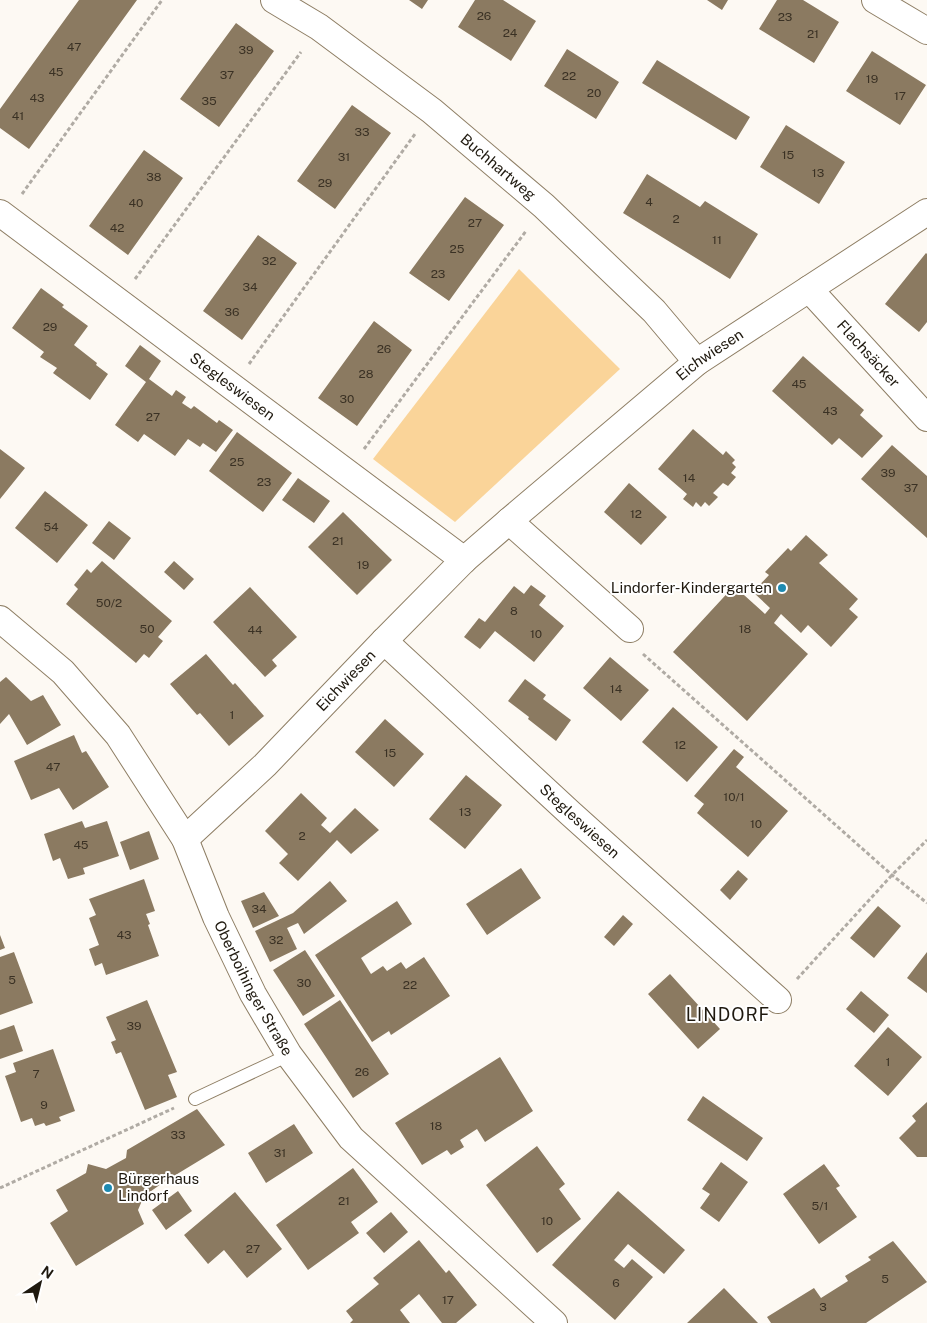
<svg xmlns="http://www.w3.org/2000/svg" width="927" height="1323" viewBox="0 0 927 1323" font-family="'Public Sans',sans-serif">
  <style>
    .green { fill: #fad499 }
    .building { fill: #8b7a61 }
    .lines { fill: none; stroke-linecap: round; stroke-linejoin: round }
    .service-casing { stroke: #8e7e64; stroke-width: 14 }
    .minor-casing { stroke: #8e7e64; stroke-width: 28 }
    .path { stroke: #b0aba4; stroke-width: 3; stroke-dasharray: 4 2.5; stroke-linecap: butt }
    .service { stroke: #fff; stroke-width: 12 }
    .minor { stroke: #fff; stroke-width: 26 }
    .poi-dot { fill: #1e8ab1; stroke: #fff; stroke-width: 2 }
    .labels { text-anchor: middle; stroke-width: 4; stroke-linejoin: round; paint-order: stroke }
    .number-label { font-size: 12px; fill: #3a3124 }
    .street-label { font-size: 15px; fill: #1f190f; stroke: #fff }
    .poi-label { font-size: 15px; fill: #1f190f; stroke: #fff; text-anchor: end }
    .quarter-label { font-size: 18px; letter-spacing: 1px; fill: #1f190f; stroke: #fff }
  </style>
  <rect width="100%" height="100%" fill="#fdf9f3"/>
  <path class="green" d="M519,269l101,100 -165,153 -82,-63z"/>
  <path class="building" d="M79,0h58l-108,149 -29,-21v-19z
    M409,0h19l-6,9z
    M475,0h28l33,21 -25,40 -53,-34z
    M707,0h21l-6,10z
    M777,0h26l36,22 -25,41 -55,-34z
    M236,23l38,28 -55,76 -39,-28z
    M567,49l52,33 -23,37 -52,-33z
    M872,51l54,34 -26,40 -54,-34z
    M657,60l93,57 -14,23 -94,-57z
    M352,105l39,28 -56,76 -38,-28z
    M786,125l59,37 -26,42 -59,-37z
    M144,150l39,28 -55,77 -39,-29z
    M647,174l53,33 5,-6 53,33 -28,45 -107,-66z
    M465,197l39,28 -55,76 -40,-28z
    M258,235l39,28 -55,77 -39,-29z
    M926,253l1,1v68l-8,10 -34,-28z
    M41,288l23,17 -2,2 26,19 -14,19 23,18 -1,2 12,9 -18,26 -37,-27 4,-5 -17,-11 4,-5 -32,-24z
    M374,321l38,29 -55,76 -39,-28z
    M140,345l21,16 -12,18 23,17 4,-6 10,7 -4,6 9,6 3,-3 23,17 2,-3 14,10 -17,22 -13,-9 -3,4 -12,-8 -13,17 -31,-22 -6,8 -23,-17 31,-43 -21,-16z
    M803,356l61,54 -4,5 23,21 -21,22 -23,-20 -7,7 -60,-54z
    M693,429l30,26 3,-4 9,9 -3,3 4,4 -5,6 5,4 -8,9 -5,-3 -10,10 5,4 -9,9 -4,-4 -4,5 -5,-5 -3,5 -10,-8 4,-5 -29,-25z
    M237,432l55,41 -29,39 -54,-41z
    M892,445l35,31v62l-66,-59z
    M0,449l25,19 -25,31z
    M298,478l32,23 -16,22 -32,-23z
    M629,483l38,34 -26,28 -37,-33z
    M45,491l43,34 -31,38 -42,-35z
    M343,512l49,48 -35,35 -49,-48z
    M109,521l22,17 -17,22 -22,-17z
    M806,535l22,20 -9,8 39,36 -9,10 9,8 -27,30 -23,-22 -7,8 -20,-19 -7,9 34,31 -61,67 -74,-69 61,-66 31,28 5,-6 -17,-16 16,-17 -4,-3 23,-24 3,3z
    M102,561l70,60 -14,16 5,4 -14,17 -5,-4 -8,9 -70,-59 12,-15 -4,-4 13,-16 4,4z
    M174,561l20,18 -10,11 -20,-18z
    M531,585l15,11 -7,9 25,21 -30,36 -39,-31 -15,18 -16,-12 15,-19 6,4 29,-36 10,8z
    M250,587l47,50 -25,23 5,6 -12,11 -52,-55z
    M206,654l27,31 2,-2 29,33 -35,30 -29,-33 -3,2 -27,-31z
    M610,657l39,33 -28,31 -38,-33z
    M6,677l25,24 12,-6 18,30 -34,20 -18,-31 -9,10v-42z
    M525,679l21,16 -3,4 28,21 -15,21 -28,-22 1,-2 -21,-16z
    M673,707l45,40 -31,35 -45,-40z
    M385,719l39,35 -30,33 -39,-35z
    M74,735l8,18 4,-2 23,36 -36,23 -14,-22 -28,12 -17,-39z
    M734,749l10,8 -8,10 52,44 -40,46 -51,-44 7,-9 -10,-8z
    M466,775l36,30 -37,44 -36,-30z
    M301,793l26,25 -6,7 9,8 25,-25 24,22 -28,24 -14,-14 -39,41 -19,-18 9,-9 -23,-23z
    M82,821l3,7 22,-7 12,35 -36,12 2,6 -17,5 -8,-21 -7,3 -9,-27z
    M149,831l10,28 -29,11 -10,-28z
    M521,868l20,30 -54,37 -21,-31z
    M738,870l10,9 -18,21 -10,-10z
    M144,879l11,32 -9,3 4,10 -2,1 11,31 -53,19 -4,-12 -7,3 -6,-17 10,-4 -10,-27 7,-3 -7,-16z
    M330,881l17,20 -43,33 -6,-11 -11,5 10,21 -27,13 -15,-31 38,-18z
    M264,892l15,24 -26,12 -12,-27z
    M397,901l15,23 -51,34 10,16 12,-8 4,5 14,-9 5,7 18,-12 26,39 -59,39 -2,-4 -17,11 -57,-87z
    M878,906l23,20 -27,32 -24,-20z
    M623,915l10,9 -19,22 -10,-9z
    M0,935l5,13 -5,2z
    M305,950l30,46 -32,20 -30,-46z
    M14,952l19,51 -33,12v-58z
    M927,952v41l-20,-15z
    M670,974l50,55 -22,20 -50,-55z
    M861,991l28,24 -15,18 -28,-24z
    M147,1000l30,72 -9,3 9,22 -32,13 -24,-58 -5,2 -5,-12 5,-2 -10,-23z
    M340,1000l49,74 -36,24 -49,-74z
    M14,1025l9,26 -23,8v-29z
    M888,1027l34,30 -34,39 -34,-30z
    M53,1049l22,62 -16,6 2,4 -15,5 -2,-3 -9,3 -3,-8 -11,4 -16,-46 11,-4 -3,-9z
    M500,1057l33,54 -48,31 -8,-13 -17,11 4,7 -13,8 -4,-5 -25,15 -27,-42z
    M703,1096l60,42 -16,23 -60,-41z
    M927,1102v55h-10l-18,-19 17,-17 -4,-5z
    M197,1109l28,36 -61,37 -20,14 -6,14 6,14 -68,42 -26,-43 18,-12 -12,-21 30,-17 2,-9 18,5 20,-11 1,-8z
    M294,1124l19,29 -47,30 -18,-30z
    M537,1146l28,38 -6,5 22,30 -44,34 -51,-68z
    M721,1162l27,20 -29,40 -19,-14 10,-14 -8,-5z
    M824,1164l16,22 -4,2 21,29 -38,27 -36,-50z
    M353,1168l25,34 -27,20 8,11 -51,37 -32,-45z
    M178,1191l14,20 -26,19 -14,-20z
    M618,1191l67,59 -21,24 -36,-30 -14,16 10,8 8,-9 21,18 -38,43 -63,-55z
    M235,1192l47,57 -35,29 -23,-28 -16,14 -24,-29z
    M391,1212l17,20 -24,21 -18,-20z
    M419,1240l27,33 3,-3 28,35 -21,18h-14l-23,-29 -19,16 10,13h-60l3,-3 -7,-9 33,-27 -6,-6z
    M893,1241l34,41 -61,41h-95l-4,-6 47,-29 7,10 27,-17 -3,-5 26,-16 -3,-3z
    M724,1288l34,35h-71z"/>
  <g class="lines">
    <defs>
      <path id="service" d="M195,1099l94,-44"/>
      <g id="minor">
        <path id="s1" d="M274,0l45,27 113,84 112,95 110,105 43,51"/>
        <path d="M875,0l52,31"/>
        <path id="s2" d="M0,213l464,347"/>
        <path id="s3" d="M809,289l118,129"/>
        <path d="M509,521l121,108"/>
        <path id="s4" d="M0,619l63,53 55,63 67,104 31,78 37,77 36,61 62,83 203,185"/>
        <path id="s5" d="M384,641l186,172 208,187"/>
        <path id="s6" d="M185,839l80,-74 119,-124 80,-81 45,-39 188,-159 230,-150"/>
      </g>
    </defs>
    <use href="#service" class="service-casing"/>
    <use href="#minor" class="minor-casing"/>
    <path class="path" d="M22,194l140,-194
      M135,279l166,-227
      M249,364l166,-230
      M364,449l162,-218
      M643,654l249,221 35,28
      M797,979l95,-104 35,-35
      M0,1188l174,-80"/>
    <use href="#service" class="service"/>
    <use href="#minor" class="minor"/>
  </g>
  <g class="poi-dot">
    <circle cx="782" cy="588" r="5"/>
    <circle cx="108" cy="1188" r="5"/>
  </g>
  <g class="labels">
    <g class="number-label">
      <text x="484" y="20">26</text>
      <text x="785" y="21">23</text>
      <text x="510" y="37">24</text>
      <text x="813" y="38">21</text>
      <text x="74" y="51">47</text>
      <text x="246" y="54">39</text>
      <text x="56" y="76">45</text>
      <text x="227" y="79">37</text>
      <text x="569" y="80">22</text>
      <text x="872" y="83">19</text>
      <text x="594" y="97">20</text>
      <text x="900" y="100">17</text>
      <text x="37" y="102">43</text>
      <text x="209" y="105">35</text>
      <text x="18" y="120">41</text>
      <text x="362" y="136">33</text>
      <text x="788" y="159">15</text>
      <text x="344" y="161">31</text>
      <text x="818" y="177">13</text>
      <text x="154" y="181">38</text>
      <text x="325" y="187">29</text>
      <text x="649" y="206">4</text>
      <text x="136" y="207">40</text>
      <text x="676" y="223">2</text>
      <text x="475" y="227">27</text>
      <text x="117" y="232">42</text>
      <text x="717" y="244">11</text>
      <text x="457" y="253">25</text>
      <text x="269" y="265">32</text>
      <text x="438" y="278">23</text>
      <text x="250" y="291">34</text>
      <text x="232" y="316">36</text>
      <text x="50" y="331">29</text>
      <text x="384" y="353">26</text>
      <text x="366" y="378">28</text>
      <text x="799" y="388">45</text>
      <text x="347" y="403">30</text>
      <text x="830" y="415">43</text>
      <text x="153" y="421">27</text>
      <text x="237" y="466">25</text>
      <text x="888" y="477">39</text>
      <text x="689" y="482">14</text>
      <text x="264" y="486">23</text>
      <text x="911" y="492">37</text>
      <text x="636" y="518">12</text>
      <text x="51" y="531">54</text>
      <text x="338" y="545">21</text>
      <text x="363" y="569">19</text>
      <text x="109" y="607">50/2</text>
      <text x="514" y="615">8</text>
      <text x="147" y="633">50</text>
      <text x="745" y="633">18</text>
      <text x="255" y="634">44</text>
      <text x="536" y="638">10</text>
      <text x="616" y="693">14</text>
      <text x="232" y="719">1</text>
      <text x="680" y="749">12</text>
      <text x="390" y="757">15</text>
      <text x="53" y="771">47</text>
      <text x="734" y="801">10/1</text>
      <text x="465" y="816">13</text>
      <text x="756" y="828">10</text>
      <text x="302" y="840">2</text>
      <text x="81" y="849">45</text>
      <text x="259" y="913">34</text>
      <text x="124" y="939">43</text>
      <text x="276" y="944">32</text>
      <text x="12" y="984">5</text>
      <text x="304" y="987">30</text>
      <text x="410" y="989">22</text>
      <text x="134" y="1030">39</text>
      <text x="888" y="1066">1</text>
      <text x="362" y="1076">26</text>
      <text x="36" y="1078">7</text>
      <text x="44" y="1109">9</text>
      <text x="436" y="1130">18</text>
      <text x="178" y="1139">33</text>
      <text x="280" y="1157">31</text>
      <text x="344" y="1205">21</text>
      <text x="820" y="1210">5/1</text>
      <text x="547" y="1225">10</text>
      <text x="253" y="1253">27</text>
      <text x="885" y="1283">5</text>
      <text x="616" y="1287">6</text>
      <text x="448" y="1304">17</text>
      <text x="823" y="1311">3</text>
    </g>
    <g class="street-label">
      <text dy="5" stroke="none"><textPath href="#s1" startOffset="280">Buchhartweg</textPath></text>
      <text dy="5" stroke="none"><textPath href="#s3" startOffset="88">Flachsäcker</textPath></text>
      <text dy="5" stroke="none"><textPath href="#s6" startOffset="715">Eichwiesen</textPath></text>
      <text dy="5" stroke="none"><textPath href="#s2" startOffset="290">Stegleswiesen</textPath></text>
      <text dy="5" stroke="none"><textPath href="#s6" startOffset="226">Eichwiesen</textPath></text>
      <text dy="5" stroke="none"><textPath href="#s5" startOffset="266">Stegleswiesen</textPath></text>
      <text dy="5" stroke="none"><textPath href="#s4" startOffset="454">Oberboihinger Straße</textPath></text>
    </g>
    <g class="poi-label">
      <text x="772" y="593">Lindorfer-Kindergarten</text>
      <text x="118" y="1184" text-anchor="start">Bürgerhaus<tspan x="118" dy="17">Lindorf</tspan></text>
    </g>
    <g class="quarter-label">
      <text x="728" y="1021">LINDORF</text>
    </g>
  </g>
  <g transform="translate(40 1283) rotate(35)" stroke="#ffffff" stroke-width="4" paint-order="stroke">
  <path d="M0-4L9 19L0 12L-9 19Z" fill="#1f190f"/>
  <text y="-8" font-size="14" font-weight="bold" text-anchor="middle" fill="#1f190f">N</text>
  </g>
</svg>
